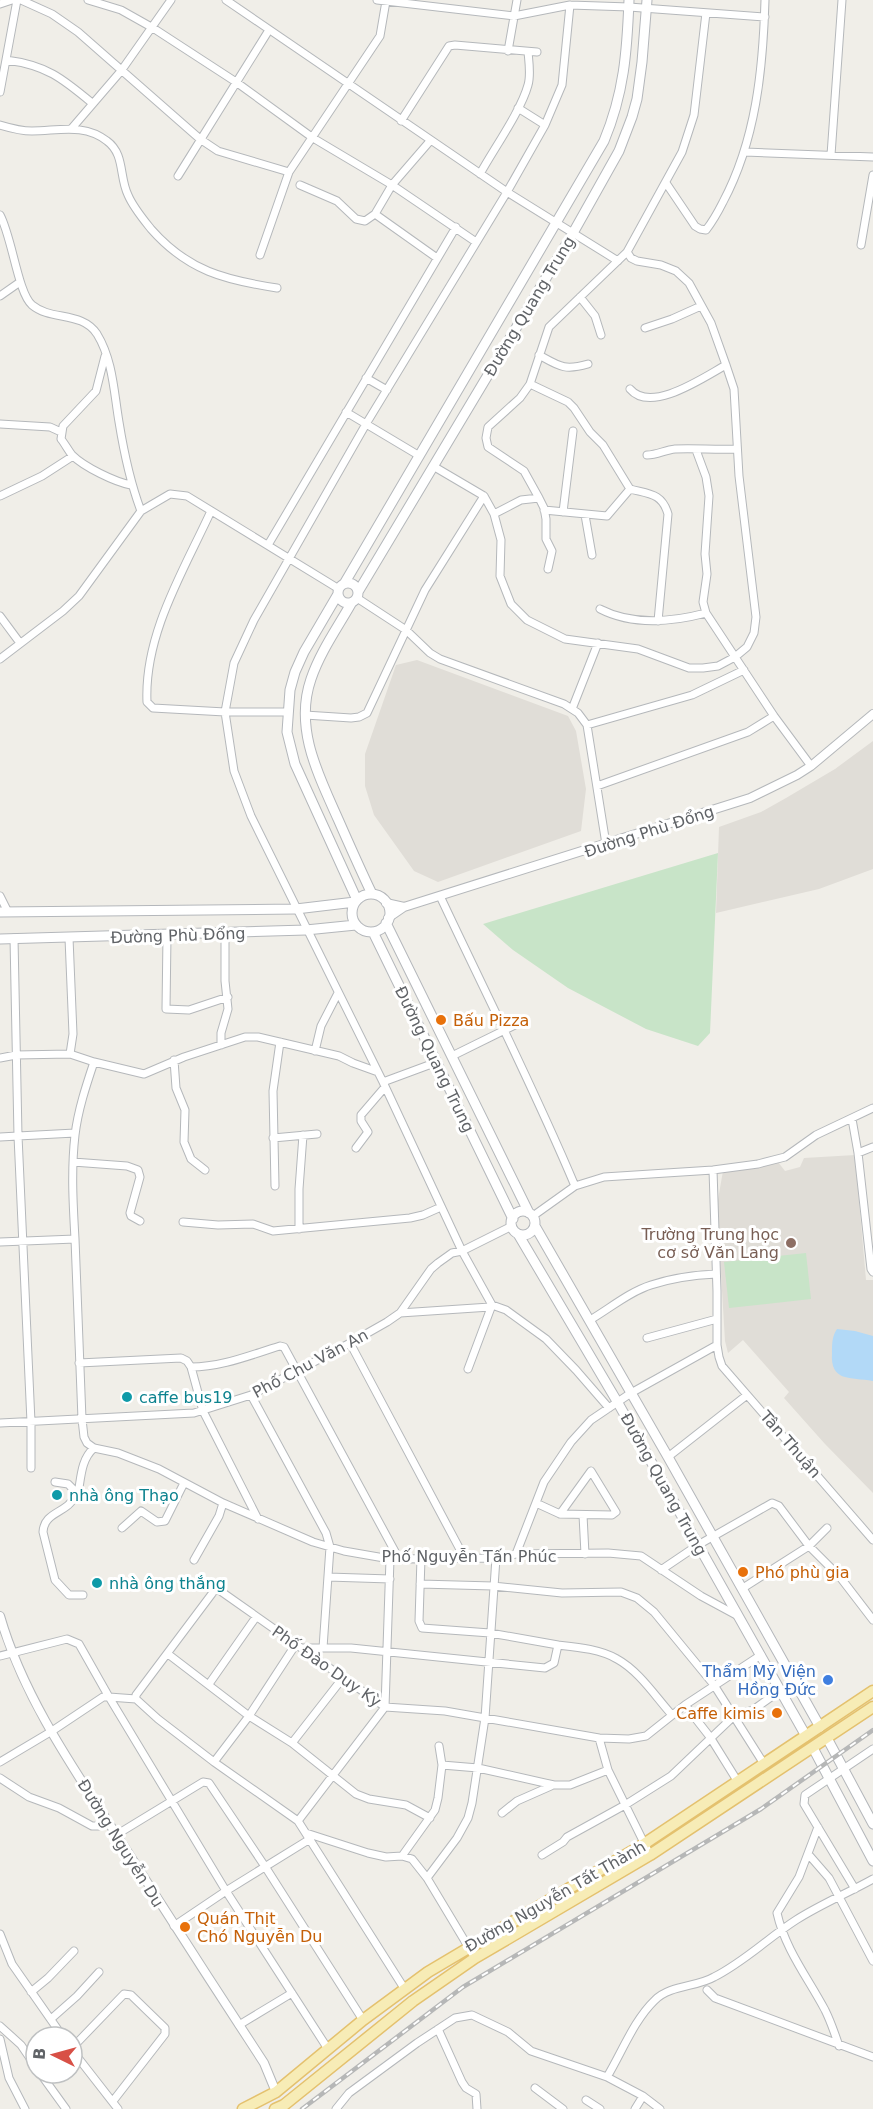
<svg xmlns="http://www.w3.org/2000/svg" width="873" height="2109" viewBox="0 0 873 2109" font-family="'DejaVu Sans',sans-serif">
  <style>
    .education { fill: #e0ddd7 }
    .green { fill: #c8e4c8 }
    .water { fill: #b2d9f7 }
    .lines { fill: none; stroke-linecap: round; stroke-linejoin: round }
    .minor-casing { stroke: #b5b8bb; stroke-width: 9 }
    .tertiary-casing { stroke: #b5b8bb; stroke-width: 10 }
    .secondary-casing { stroke: #b4b7bb; stroke-width: 11 }
    .primary-casing { stroke: #e4c16e; stroke-width: 13 }
    .minor { stroke: #fff; stroke-width: 7 }
    .tertiary { stroke: #fff; stroke-width: 8 }
    .secondary { stroke: #fff; stroke-width: 9 }
    .primary { stroke: #f7ecb6; stroke-width: 10 }
    .rail-casing { stroke: #b6b7b7; stroke-width: 4.5 }
    .rail { stroke: #fff; stroke-width: 2; stroke-dasharray: 7; stroke-linecap: butt }
    .food-dot { fill: #e8710a; stroke: #fff; stroke-width: 2 }
    .education-dot { fill: #8d6e63; stroke: #fff; stroke-width: 2 }
    .culture-dot { fill: #0f9aa8; stroke: #fff; stroke-width: 2 }
    .shop-dot { fill: #3f7fe0; stroke: #fff; stroke-width: 2 }
    .labels { text-anchor: middle; stroke-width: 6; stroke-linejoin: round; paint-order: stroke }
    .street-label { font-size: 16px; fill: #606367; stroke: #fff }
    .food-label { font-size: 16px; fill: #c56008; stroke: #fff; text-anchor: start }
    .education-label { font-size: 16px; fill: #785e54; stroke: #fff; text-anchor: end }
    .culture-label { font-size: 16px; fill: #0d838f; stroke: #fff; text-anchor: start }
    .shop-label { font-size: 16px; fill: #366cbe; stroke: #fff; text-anchor: end }
  </style>
  <rect width="100%" height="100%" fill="#f0eee8"/>
  <path class="education" d="M417,660l151,56 8,15 10,58 -5,42 -143,51 -24,-11 -40,-56 -9,-29v-32l31,-89z
    M873,741v128l-54,20 -103,24 3,-86 42,-15 25,-14 49,-29z
    M855,1155l11,125h7v213l-48,-49 -41,-46 5,-6 -46,-52 -15,13 -3,-12 -8,-136 6,-34 55,-9 7,9 15,-4 4,-9z"/>
  <path class="green" d="M718,853l-8,180 -12,13 -52,-17 -78,-41 -55,-38 -30,-26z
    M806,1253l5,46 -82,9 -5,-46z"/>
  <path class="water" d="M837,1329l18,2 18,5v45c-23,-4 -43,1 -41,-28 0,-9 0,-17 5,-24z"/>
  <g class="lines">
    <defs>
      <path id="minor" d="M21,0l31,14 26,18 122,107 18,12 71,21
        M88,0l33,10 32,18 83,54 77,56 79,47 84,57
        M226,0l281,192 111,69
        M377,0l137,16 56,-11 59,2 136,10
        M0,4l12,-4
        M570,5l-8,80 -17,40 -38,67 -141,232 -112,196 -20,43 -9,49 9,59 17,45 132,266 79,169 30,54 14,5 40,29 30,31 33,38
        M508,51l9,-51
        M6,60c40,5 56,18 86,43
        M0,92l17,-92
        M518,108l27,17
        M401,121l48,-75 6,-1 82,7
        M0,125c10,3 21,6 32,6 26,0 52,-8 75,10 18,13 12,36 21,54 5,12 15,24 23,34 37,42 74,51 126,59
        M72,128l49,-57 50,-71
        M745,152l128,5
        M831,155l11,-155
        M480,174c13,-24 41,-63 48,-89 3,-10 1,-22 0,-33
        M178,176l91,-146
        M666,183l29,43 5,3 6,1c7,-9 12,-18 17,-28 33,-62 40,-133 42,-202
        M300,185l37,16 19,18 9,2 10,-7 17,-29 38,-44
        M375,214l62,44
        M0,215c12,22 18,78 32,90 19,16 50,6 65,29 16,26 17,59 22,88 5,31 11,60 22,89
        M861,245l12,-70
        M260,255l29,-83 91,-136 6,-35
        M0,296l20,-14
        M580,297l15,19 6,19
        M645,328l27,-9 29,-13
        M539,355c20,11 25,16 49,9
        M105,356l-9,35 -33,35 -2,13c4,5 7,11 11,16 12,12 43,27 59,30
        M366,378l21,12
        M530,384l38,18 6,6 16,24 13,13 27,44
        M630,389c21,25 74,-12 96,-24
        M346,412l72,43
        M0,424l50,3 11,5
        M696,450l10,27 3,19 -4,58 2,20 -4,28 3,11 68,103 37,50
        M647,455c10,0 18,-5 28,-6 20,-1 41,1 62,0
        M0,496l42,-20 31,-20
        M484,496l10,18 7,26 -1,36 11,28 16,16 38,19 73,10 51,19h14l15,-2 17,-9 12,-10 7,-14 2,-16 -17,-141 -5,-87 -8,-24 -15,-42 -22,-40 -13,-12 -15,-6 -24,-4 -6,-3 -4,-6
        M539,498l-15,-27 -36,-24 -2,-9 2,-11 32,-29 10,-14 19,-57 78,-75 55,-100 12,-37 12,-102
        M544,510l63,6 23,-27c19,5 32,4 38,25l-10,107
        M211,511c-27,59 -67,123 -64,191l6,6 72,4h62
        M563,512l10,-81
        M494,514l27,-14 18,-2 5,10 2,11v20l6,12 -4,18
        M585,515l7,40
        M268,545l188,-318
        M357,598l49,32 24,23 10,6 124,45 14,9 9,12 19,119
        M600,609c33,17 72,13 106,4
        M0,616l20,27
        M0,659l63,-48 16,-15 62,-85 29,-17 17,2 152,93
        M572,709l26,-66
        M305,715l46,3 8,-1 8,-4 58,-123 59,-94 -51,-30
        M587,725l105,-30 52,-25
        M597,786l151,-54 26,-16
        M0,896l8,16
        M440,896c45,96 94,192 135,290
        M167,936l-1,73 23,1 39,-13
        M14,938l4,198 57,-3
        M69,938l4,96 -3,20
        M221,1045v-12l7,-24 -3,-28v-48
        M315,1051l6,-25 17,-33
        M452,1056l67,-33
        M0,1058l16,-3 54,-1 24,8
        M174,1060l2,28 9,22 -1,32 7,17 14,11
        M383,1082l54,-20
        M852,1119l6,34 13,116 2,3
        M0,1137l18,-1 13,286v46
        M273,1138l44,-4
        M356,1148l12,-16 -7,-11v-6l24,-28
        M858,1153l15,-6
        M73,1162l54,4 11,4 2,7 -10,36 1,3 9,5
        M275,1186l-2,-95 7,-49
        M533,1216l42,-30 29,-9 109,-7 45,-6 27,-7 31,-22 57,-27
        M183,1222l35,3 35,-1 20,7 137,-13 13,-3 18,-8
        M299,1229v-40l4,-54
        M75,1239c-2,-35 -4,-69 0,-104 3,-25 11,-49 19,-73l50,12 40,-17 61,-20h13l81,19 14,7 25,9
        M0,1242l75,-3 7,180 2,18 3,6 7,5 24,5 41,16 64,34 90,39 31,9 46,8 106,-1 20,-4 92,-1 33,3 60,40 37,20
        M400,1313l90,-6
        M590,1320c19,-11 39,-28 61,-35 21,-7 43,-10 65,-11
        M647,1338l70,-19
        M350,1343l114,214
        M717,1345l2,12 3,9 151,174
        M79,1363l102,-5 6,3 4,6c31,0 59,-12 89,-21l4,1 115,212
        M191,1367l12,44 55,108
        M468,1369l24,-64
        M251,1395l75,138 4,14 -7,101
        M0,1423l194,-10 57,-18 99,-52 37,-21 13,-9 31,-44 7,-6 14,-10 10,-2 50,-25
        M668,1457l79,-62
        M55,1482l13,2 10,10c3,-16 3,-35 16,-46
        M78,1494c-4,4 -7,9 -11,12 -10,8 -23,10 -24,26l12,48 14,15h14
        M536,1503l24,11 52,1 4,-3 -25,-41 -31,43
        M583,1515l2,39
        M122,1528l19,-17 16,11 8,-1 19,-38
        M516,1554l28,-72 27,-40 20,-22 40,-27 86,-48v-54l-4,-121
        M421,1558l-2,63 3,7 68,5 68,12
        M194,1560l25,-44 4,-13
        M661,1570l37,-25 74,-42 7,3 30,40 31,31 33,43
        M328,1577l62,2
        M420,1584l73,2 69,7 59,-1 16,6 17,14 60,73 50,79
        M743,1588l66,-42 18,-18
        M302,1648h49l194,20 9,-5 4,-18c18,2 42,4 59,14 22,12 38,37 55,56
        M168,1654l81,62 43,27 64,51 13,5 37,6 24,13
        M0,1656l67,-17 12,5 30,53 27,2 22,20 56,43 84,59 106,167
        M209,1684l47,-67
        M136,1699v-4l78,-104 5,-1 166,117 60,4 154,27 9,32 42,85
        M685,1705l25,32 28,45
        M599,1738l30,1 17,-3 39,-31 76,-50
        M292,1743l50,-64
        M439,1746l3,19
        M0,1762l52,-31 51,-34h6l117,194 102,158
        M214,1762l35,-46 47,-72
        M0,1778l29,19 30,11 33,18h7l8,-4
        M502,1813l15,-12 34,-15
        M298,1821l87,-114 5,-148
        M818,1827l-19,50 -22,36c8,36 31,65 48,97 6,12 10,24 14,36
        M306,1833l62,20 18,4 16,-1 10,3 15,19 48,80
        M116,1835l87,-53 6,1 57,85 97,152
        M542,1855l21,-13 4,-5 58,-32 46,-29 63,-60 19,-6 28,-20
        M809,1855l20,23 44,83
        M402,1856l33,-46 3,-12 4,-33 36,3 76,17h16l38,-15
        M427,1878l30,-40 11,-20 4,-15 13,-85 11,-160
        M855,1889l-51,-85 1,-9 68,-46
        M174,1926l52,-35 84,-52
        M0,1934l12,30 51,73
        M707,1990l8,8 158,59
        M31,1992l17,-14 26,-27
        M51,2019l26,-23 22,-24
        M239,2025l53,-32
        M0,2026l21,19 15,22
        M438,2029l24,53 4,6 10,6 1,15
        M0,2039l9,39 16,31
        M72,2048l52,-54 7,1 34,33v6l-52,67
        M72,2050l46,59
        M40,2073l26,36
        M607,2077c15,-25 27,-57 48,-77 15,-15 42,-13 59,-23 30,-15 54,-39 82,-57 25,-16 52,-27 77,-41
        M535,2088l28,21
        M586,2100l14,9
        M336,2109l13,-16 68,-50 38,-25 17,-3 36,17 23,19 76,26 36,19 17,13
        M635,2109l8,-13"/>
      <path id="tertiary" d="M386,903l18,4
        M388,918l16,-11 346,-109 47,-23 14,-9 62,-52
        M0,1616c23,80 73,152 118,221 48,75 97,151 146,226l12,29"/>
      <path id="secondary" d="M338 593a10 10 0 1 1 20 0a10 10 0 1 1-20 0Z
        M344,584l260,-443c20,-48 23,-89 25,-141
        M358,592l215,-359 46,-82 13,-34 5,-18 5,-37 5,-62
        M338,594l-34,58 -9,20 -5,18 -3,42 8,32 62,136
        M352,602c-14,25 -32,50 -41,77 -17,49 7,95 27,140 11,25 22,50 34,75
        M352 913a19 19 0 1 1 38 0a19 19 0 1 1-38 0Z
        M0,912l296,-3 59,-7
        M386,923l143,290
        M373,932l140,287
        M0,939l306,-9 50,-5
        M511 1223a12 12 0 1 1 24 0a12 12 0 1 1-24 0Z
        M535,1226l133,231 152,270
        M518,1234l100,169 188,333
        M827,1738l46,86
        M813,1748l60,113"/>
      <path id="primary" d="M243,2109l33,-17 87,-72 65,-48 216,-128 229,-153
        M275,2109l9,-4 129,-104 62,-43 175,-103 223,-148"/>
    </defs>
    <use href="#minor" class="minor-casing"/>
    <use href="#tertiary" class="tertiary-casing"/>
    <use href="#secondary" class="secondary-casing"/>
    <use href="#primary" class="primary-casing"/>
    <use href="#minor" class="minor"/>
    <use href="#tertiary" class="tertiary"/>
    <use href="#secondary" class="secondary"/>
    <use href="#primary" class="primary"/>
    <defs>
      <path id="rail" d="M302,2109l161,-122 298,-178 112,-79"/>
    </defs>
    <use href="#rail" class="rail-casing"/>
    <use href="#rail" class="rail"/>
  </g>
  <g class="food-dot">
    <circle cx="441" cy="1020" r="6"/>
    <circle cx="743" cy="1572" r="6"/>
    <circle cx="777" cy="1713" r="6"/>
    <circle cx="185" cy="1927" r="6"/>
  </g>
  <circle class="education-dot" cx="791" cy="1243" r="6"/>
  <g class="culture-dot">
    <circle cx="127" cy="1397" r="6"/>
    <circle cx="57" cy="1495" r="6"/>
    <circle cx="97" cy="1583" r="6"/>
  </g>
  <circle class="shop-dot" cx="828" cy="1680" r="6"/>
  <g class="labels">
    <g class="street-label">
      <text transform="translate(529 306) rotate(-59)" y="6">Đường Quang Trung</text>
      <text transform="translate(649 831) rotate(-18)" y="6">Đường Phù Đổng</text>
      <text transform="translate(178 935) rotate(-2)" y="6">Đường Phù Đổng</text>
      <text transform="translate(435 1059) rotate(64)" y="6">Đường Quang Trung</text>
      <text transform="translate(310 1363) rotate(-28)" y="6">Phố Chu Văn An</text>
      <text transform="translate(791 1444) rotate(49)" y="6">Tân Thuận</text>
      <text transform="translate(664 1484) rotate(61)" y="6">Đường Quang Trung</text>
      <text x="469" y="1562">Phố Nguyễn Tấn Phúc</text>
      <text transform="translate(327 1666) rotate(35)" y="6">Phố Đào Duy Kỳ</text>
      <text transform="translate(121 1843) rotate(58)" y="6">Đường Nguyễn Du</text>
      <text transform="translate(555 1896) rotate(-30)" y="6">Đường Nguyễn Tất Thành</text>
    </g>
    <g class="food-label">
      <text x="453" y="1026">Bấu Pizza</text>
      <text x="755" y="1578">Phó phù gia</text>
      <text x="765" y="1719" text-anchor="end">Caffe kimis</text>
      <text x="197" y="1924">Quán Thịt<tspan x="197" dy="18">Chó Nguyễn Du</tspan></text>
    </g>
    <g class="education-label">
      <text x="779" y="1240">Trường Trung học<tspan x="779" dy="18">cơ sở Văn Lang</tspan></text>
    </g>
    <g class="culture-label">
      <text x="139" y="1403">caffe bus19</text>
      <text x="69" y="1501">nhà ông Thạo</text>
      <text x="109" y="1589">nhà ông thắng</text>
    </g>
    <g class="shop-label">
      <text x="816" y="1677">Thẩm Mỹ Viện<tspan x="816" dy="18">Hồng Đức</tspan></text>
    </g>
  </g>
  <g transform="translate(54 2055) rotate(275)"><circle r="28" fill="#ffffff" stroke="#bfc1c2" stroke-width="1.5"/>
  <path d="M0-4.5L10 22L0 15L-10 22Z" fill="#d85046"/>
  <text y="-9" font-size="16" font-weight="bold" text-anchor="middle" fill="#606367">B</text>
  </g>
</svg>
